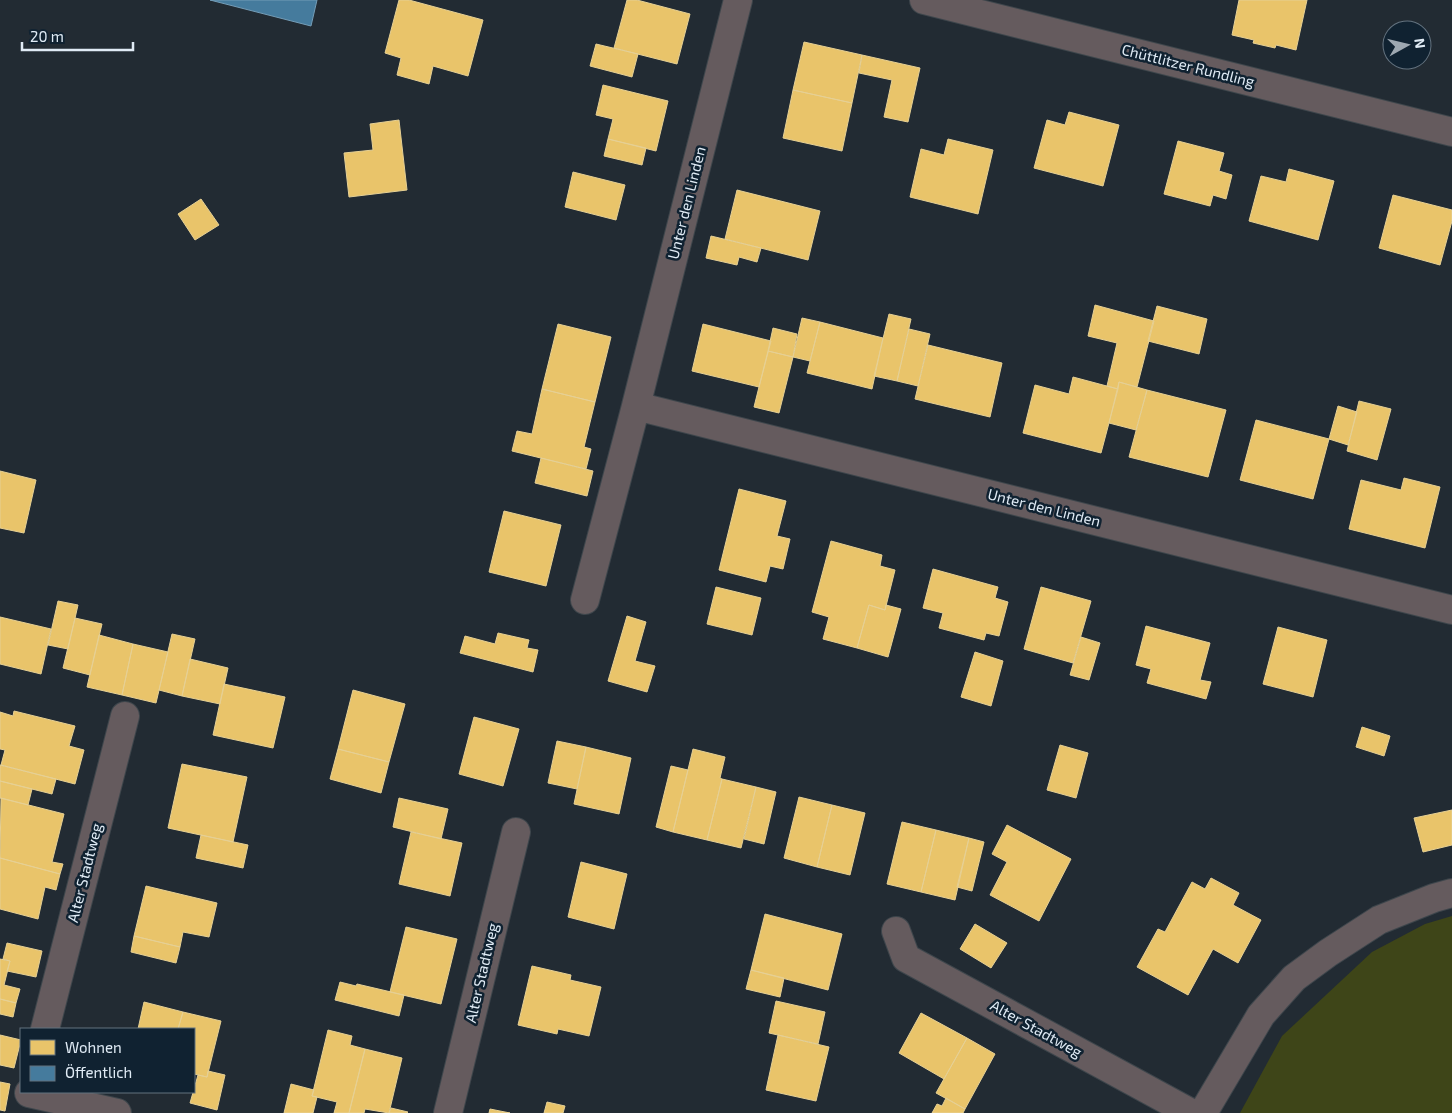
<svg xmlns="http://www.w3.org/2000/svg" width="1452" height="1113" viewBox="0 0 1452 1113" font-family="'Exo 2',sans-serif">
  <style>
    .green { fill: #3e4518 }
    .homes { fill: #e9c46a; stroke: #e6d094 }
    .public { fill: #457b9d; stroke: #749db7 }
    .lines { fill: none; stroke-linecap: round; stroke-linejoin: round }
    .minor-casing { stroke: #3e464c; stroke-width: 30 }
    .minor { stroke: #655b5e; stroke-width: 28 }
    .labels { text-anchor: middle; stroke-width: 5; stroke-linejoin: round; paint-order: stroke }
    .street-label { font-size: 15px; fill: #e0ebf5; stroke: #102231 }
  </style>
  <rect width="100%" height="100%" fill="#222b33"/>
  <path class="green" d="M1452,916v197h-212l42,-77 90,-84 53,-28z"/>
  <path class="homes" d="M399,0h10l74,20 -15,56 -35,-10 -4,18 -32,-9 4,-17 -16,-5z
    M627,0h10l53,14 -13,50 -63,-16z
    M1239,0h68l-11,50 -20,-5 -1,3 -22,-5 1,-3 -22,-5z
    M804,42l58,13 -10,48 -59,-13z
    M596,44l42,10 -6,23 -42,-11z
    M862,55l58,13 -12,54 -24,-5 8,-37 -33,-7z
    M603,85l65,16 -12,50 -48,-12 5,-20 -17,-4z
    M793,90l59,13 -10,48 -59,-13z
    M1069,112l50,13 -16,61 -69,-18 13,-48 18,5z
    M399,120l8,70 -58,7 -5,-44 29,-3 -3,-26z
    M608,139l38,9 -4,17 -38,-9z
    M948,139l45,11 -15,64 -68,-17 11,-48 23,6z
    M1178,141l46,12 -5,18 13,4 -6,24 -13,-4 -3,11 -46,-12z
    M1289,169l45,12 -16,59 -69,-19 12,-45 25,6z
    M573,172l52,13 -9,35 -51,-13z
    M737,190l83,21 -12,49 -83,-21z
    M1393,195l59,15v11l-12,44 -61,-17z
    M201,199l18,26 -24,15 -17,-26z
    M711,236l50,12 -4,14 -18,-5 -2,8 -31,-7z
    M1095,305l59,16 -17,66 -18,-5 -1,7 -11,-3 10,-43 -29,-7z
    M1157,306l50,13 -8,35 -51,-13z
    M889,314l22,5 -14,62 -23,-5z
    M802,318l18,4 -10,39 -17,-4z
    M820,322l63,16 -11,51 -65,-16z
    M558,324l53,13 -16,65 -53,-13z
    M703,324l68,17 -12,46 -67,-16z
    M773,328l24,6 -4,23 -25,-6z
    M909,329l21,5 -12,52 -21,-5z
    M928,345l74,18 -12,54 -75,-18z
    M768,351l25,6 -14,56 -25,-6z
    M1073,377l45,12 -17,64 -78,-20 12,-48 34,9z
    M1119,382l28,8 -11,40 -27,-7z
    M542,389l53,13 -11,45 7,2 -5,20 -74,-18 5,-20 15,3z
    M1147,390l79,20 -18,67 -79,-20z
    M1359,401l32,8 -14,51 -30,-9z
    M1338,406l19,6 -9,33 -19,-6z
    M1256,420l73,19 -16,60 -73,-19z
    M541,458l52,13 -6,25 -52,-13z
    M0,471l36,9 -12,53 -24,-5z
    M1404,478l36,9 -15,61 -76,-19 12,-49 40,10z
    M739,489l47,12 -9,35 13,3 -7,30 -13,-3 -4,16 -47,-12z
    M504,511l57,14 -15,61 -57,-14z
    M831,541l51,14 -2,11 15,4 -10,40 -16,-5 -12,43 -34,-9 6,-22 -17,-5z
    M933,569l65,18 -3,11 13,4 -9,34 -13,-3 -2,7 -45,-12 4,-15 -20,-5z
    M716,587l45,11 -9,37 -45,-11z
    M1041,587l50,14 -18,62 -49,-14z
    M58,601l20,4 -10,44 -20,-4z
    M869,605l16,5 1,-5 15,4 -13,48 -31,-9z
    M627,616l19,6 -11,39 20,5 -8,26 -39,-11z
    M0,617l51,12 -10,45 -41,-10z
    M75,618l27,6 -12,51 -27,-7z
    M1146,626l64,17 -10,37 11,2 -5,17 -59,-16 4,-14 -15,-4z
    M1278,627l49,13 -14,57 -50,-13z
    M498,633l31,7 -2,8 11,2 -5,22 -73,-19 5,-17 30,8z
    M172,634l23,5 -13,57 -23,-6z
    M99,635l34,9 -11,51 -35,-8z
    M1081,637l19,6 -11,37 -19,-5z
    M133,644l35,8 -12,51 -34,-8z
    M975,652l28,9 -12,45 -30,-9z
    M190,659l38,9 -8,36 -38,-8z
    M224,684l61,13 -12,51 -60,-13z
    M353,690l52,14 -16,58 -51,-13z
    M14,711l61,15 -6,20 15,4 -9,34 -74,-19 4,-15 -5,-1v-37l13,4z
    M474,717l45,12 -16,57 -44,-12z
    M1362,727l28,9 -6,20 -28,-9z
    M557,741l29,6 -9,42 -29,-6z
    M1060,745l28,8 -12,45 -29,-8z
    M586,747l45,11 -12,56 -45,-10z
    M338,749l51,13 -8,31 -51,-14z
    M693,749l32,8 -5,21 2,1 -15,61 -34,-8z
    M182,764l65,13 -14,65 -65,-14z
    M0,765l56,14 -4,15 -52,-13z
    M671,766l17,4 -15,62 -17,-5z
    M722,779l34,8 -15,61 -34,-8z
    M0,781l32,8 -4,16 -28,-7z
    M756,787l20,5 -12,52 -20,-5z
    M799,797l33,8 -15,62 -33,-9z
    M1,798l63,16 -12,48 11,2 -3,10 -60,-16z
    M399,798l49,11 -7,30 -48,-12z
    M832,805l33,8 -15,62 -33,-8z
    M1452,810v35l-29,7 -9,-34z
    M902,822l34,8 -15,62 -34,-8z
    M1007,825l64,34 -32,62 -49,-26 17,-33 -15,-8z
    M936,830l33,8 -14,62 -34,-8z
    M411,832l51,11 -12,53 -51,-12z
    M201,835l47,10 -5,23 -47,-10z
    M969,838l15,4 -12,49 -15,-4z
    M0,858l60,16 -4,16 -11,-3 -7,32 -38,-10z
    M581,862l46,12 -13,55 -46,-12z
    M1211,878l28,15 -6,12 28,15 -23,43 -25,-14 -25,46 -51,-28 21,-38 7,3 27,-50 13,7z
    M146,886l71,17 -8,34 -26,-5 -3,15 -46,-11z
    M765,914l77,20 -14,56 -77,-20z
    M975,924l32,19 -16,25 -31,-19z
    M406,927l51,12 -16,65 -51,-12z
    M134,936l46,11 -4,16 -45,-11z
    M7,943l35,8 -6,26 -29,-6 3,-10 -7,-2z
    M0,959l10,2 -6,24 16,4 -4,14 -16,-4z
    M532,966l39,9 -1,5 31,7 -12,49 -31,-7 -1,5 -39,-9z
    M751,970l33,8 -4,19 -34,-8z
    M340,982l16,4 1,-2 47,11 -5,21 -64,-16z
    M0,999l16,4 -3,14 -13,-3z
    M776,1001l49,11 -7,32 -49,-11z
    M144,1002l39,10 -5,17h-40z
    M183,1012l38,9 -14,56 -13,-3v-45h-16z
    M921,1013l46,25 -23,41 -45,-26z
    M328,1030l24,6 -2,9 15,4 -16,64h-15l3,-11 -25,-6z
    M0,1035l21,5 -7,28 -14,-3z
    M778,1035l51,12 -13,54 -50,-11z
    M967,1038l28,16 -30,55 -29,-16z
    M365,1049l37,9 -13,55 -24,-4 -1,4h-15z
    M208,1071l17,4 -8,35 -27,-7 8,-28 9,2z
    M0,1082l10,2 -5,27 -5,-1z
    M291,1084l23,6 -2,6 5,1 -4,16h-29z
    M946,1098l19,11 -2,4h-31l5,-9 5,2z
    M547,1102l18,4 -2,7h-19z
    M391,1108l17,4 -1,1h-18z
    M490,1109l20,4h-21z"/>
  <path class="public" d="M210,0h107l-6,26z"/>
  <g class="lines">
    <defs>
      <path id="minor" d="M738,0l-102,406 816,204
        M924,0l528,132
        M585,600l51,-194
        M896,931l10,27 285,155
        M45,1029l80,-313
        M29,1093l88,20
        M448,1113l68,-281
        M1203,1113l58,-98 33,-37 34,-25 51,-33 55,-22 18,-5"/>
    </defs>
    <use href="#minor" class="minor-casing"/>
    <use href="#minor" class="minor"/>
  </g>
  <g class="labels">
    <g class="street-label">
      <text transform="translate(1188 66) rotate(14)" y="5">Chüttlitzer Rundling</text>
      <text transform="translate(687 203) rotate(-76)" y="5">Unter den Linden</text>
      <text transform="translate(1044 508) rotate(14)" y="5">Unter den Linden</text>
      <text transform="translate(85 873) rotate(-76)" y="5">Alter Stadtweg</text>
      <text transform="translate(482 973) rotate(-77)" y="5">Alter Stadtweg</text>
      <text transform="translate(1036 1029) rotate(29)" y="5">Alter Stadtweg</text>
    </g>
  </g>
  <rect x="20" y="1028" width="175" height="65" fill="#102231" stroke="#63727f"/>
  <rect x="30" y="1040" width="25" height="15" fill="#e9c46a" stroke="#63727f"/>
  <text x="65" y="1053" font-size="15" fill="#e0ebf5">Wohnen</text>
  <rect x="30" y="1066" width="25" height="15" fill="#457b9d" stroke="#63727f"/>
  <text x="65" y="1078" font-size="15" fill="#e0ebf5">Öffentlich</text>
  <g transform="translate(1407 45) rotate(82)"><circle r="24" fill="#102231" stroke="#63727f"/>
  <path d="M0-4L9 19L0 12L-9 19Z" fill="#9ea8b1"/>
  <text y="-8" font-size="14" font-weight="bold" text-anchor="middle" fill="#e0ebf5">N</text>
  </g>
  <path d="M22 42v8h111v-8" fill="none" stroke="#e0ebf5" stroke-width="2.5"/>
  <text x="30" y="42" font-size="15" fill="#e0ebf5" stroke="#102231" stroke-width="4" paint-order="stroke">20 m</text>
</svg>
